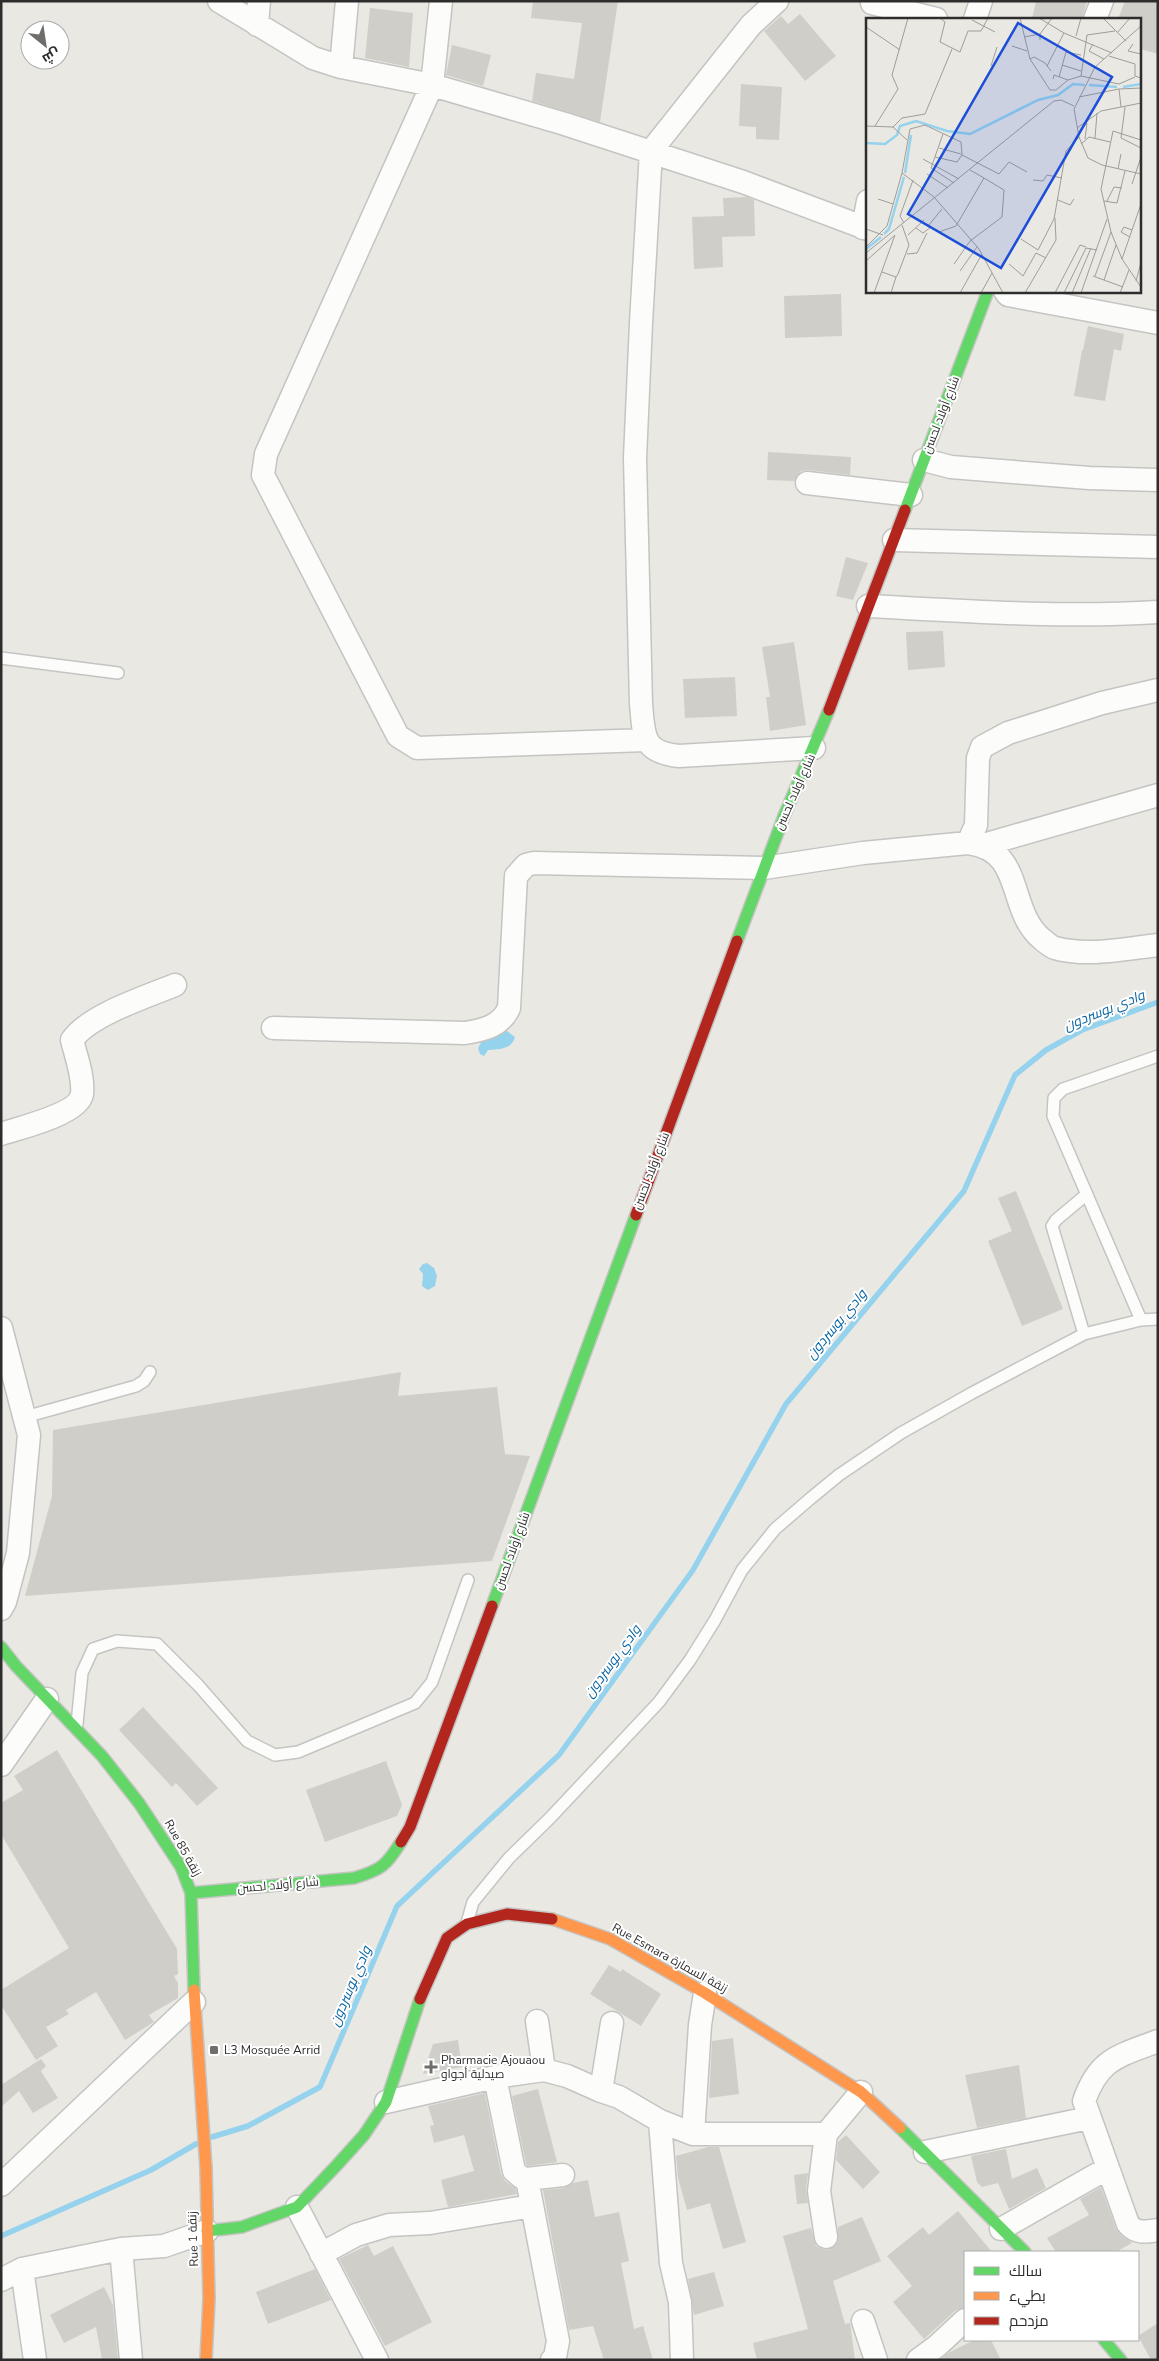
<svg xmlns="http://www.w3.org/2000/svg" width="1159" height="2361" viewBox="0 0 1159 2361" font-family="'Nunito Sans',Cairo,sans-serif">
  <style>
    .water { fill: #95d2ed }
    .lines { fill: none; stroke-linecap: round; stroke-linejoin: round }
    .stream { stroke: #95d2ed; stroke-width: 5.5 }
    .building { fill: #cfcec9 }
    .lane-casing { stroke: #c4c4c3; stroke-width: 14 }
    .street-casing { stroke: #c4c4c3; stroke-width: 25 }
    .fast-casing { stroke: #c4c4c3; stroke-width: 14 }
    .slow-casing { stroke: #c4c4c3; stroke-width: 14 }
    .jam-casing { stroke: #c4c4c3; stroke-width: 14 }
    .lane { stroke: #fcfcfb; stroke-width: 11 }
    .street { stroke: #fcfcfb; stroke-width: 22 }
    .fast { stroke: #63d668; stroke-width: 11 }
    .slow { stroke: #ff974d; stroke-width: 11 }
    .jam { stroke: #b3261e; stroke-width: 11 }
    .poi-dot { fill: #6f6e6c; stroke: #fff; stroke-width: 2 }
    .labels { text-anchor: middle; stroke-width: 4; stroke-linejoin: round; paint-order: stroke }
    .street-label { font-size: 12px; fill: #2d2d2d; stroke: #fff }
    .poi-label { font-size: 12px; fill: #2d2d2d; stroke: #fff; text-anchor: start }
    .water-label { font-size: 14px; font-style: italic; fill: #0a66a3; stroke: #fff }
    .inset-river { fill: none; stroke: #95d2ed; stroke-width: 2.5 }
    .inset-road { fill: none; stroke: #9e9d9a; stroke-width: 1 }
    .view { fill: #1d4ed8; fill-opacity: 0.15; stroke: #1d4ed8; stroke-width: 2.5 }
    .inset-edge { fill: none; stroke: #2d2d2d; stroke-width: 2.5 }
  </style>
  <rect width="100%" height="100%" fill="#eae8e2"/>
  <path class="water" d="M507,1031l8,6c-4,13 -15,12 -27,13l-4,6 -4,-2 -2,-6 3,-5 -2,-3 5,-5 12,2 6,-5z
    M427,1263l7,5 3,8 -2,10 -7,4 -6,-4 1,-12 -4,-5 4,-5z"/>
  <g class="lines">
    <path class="stream" d="M212,2137l36,-11 72,-39 77,-181 162,-151 134,-185 93,-166 178,-213 51,-116 31,-25 36,-20 76,-28
      M1,2236l150,-66 45,-26"/>
  </g>
  <path class="building" d="M533,1h85l-18,121 -68,-21 4,-28 38,6 8,-56 -51,-5z
    M1036,1h51l-5,18h-50z
    M1125,1h33v53l-18,-5v-30h-22z
    M370,8l43,5 -4,54 -44,-9z
    M800,14l36,42 -31,25 -41,-50 17,-15 7,8z
    M452,45l39,10 -8,31 -37,-11z
    M741,84l41,3 -3,53 -23,-1v-12l-17,-1z
    M747,197l7,3 1,36 -33,1 1,30 -29,2 -2,-52 32,-1 -1,-18z
    M841,294l1,42 -57,2 -1,-42z
    M1088,326l36,8 -3,17 -7,-2 -9,52 -31,-5 8,-46h1z
    M768,452l83,5 -1,18 -42,-5 -7,1 -7,10 -27,-1z
    M846,557l22,6 -15,37 -17,-4z
    M943,631l2,36 -37,3 -2,-38z
    M794,642l12,83 -36,6 -4,-34h4l-8,-50z
    M735,677l2,39 -52,2 -2,-39z
    M1016,1191l47,118 -41,17 -34,-85 24,-10 -14,-33z
    M401,1372l-3,24 99,-9 8,67 25,2 -38,105 -467,35 27,-100 1,-66z
    M143,1707l75,81 -21,18 -21,-23 -4,4 -53,-57z
    M57,1750l120,199 1,25 -4,2 4,7v15l-29,17 5,7 -29,18 -29,-48 -30,18 3,4 -23,13 12,19 -22,14 -35,-55v-15l68,-42 -68,-114v-31l22,-13 -9,-14z
    M386,1761l16,44 -5,11 -72,26 -19,-52z
    M609,1965l12,7 1,-3 39,25 -20,32 -51,-32z
    M733,2038l6,56 -30,4 3,-57z
    M458,2040l4,27 -39,7 10,-30z
    M41,2059l5,7 -5,5 17,27 -25,15 -14,-22 -18,16v-22z
    M1019,2065l7,53 -49,10 -12,-53z
    M538,2089l19,73 -29,4 -2,-2 -14,-68z
    M485,2093l16,81 4,7 11,8 1,5 -69,13 -7,-27 33,-9 -10,-36 -30,8 -4,-17 4,-1 -6,-19z
    M846,2135l34,37 -17,17 -27,-29 2,-18z
    M708,2147h11l27,95 -23,7 -13,-46 -23,7 -9,-32 -2,-22z
    M1006,2149l6,30 25,-11 9,20 -37,21 -11,-26 -16,4 -5,-5 -6,-26z
    M808,2173l-2,17 2,13 -11,1 -3,-29z
    M588,2180l7,37 24,-5 10,49 -8,2 13,66 9,-3 10,34h-49l-11,-34 -24,4 -26,-140 21,-2 9,-5z
    M1101,2187l15,42 6,7 10,7 -16,9h-60l-9,-14 42,-23 -9,-16z
    M958,2211l34,41h-27v55l-9,3 -32,29 -31,-37 19,-16 -25,-30 36,-29 6,8z
    M862,2217l19,44 -48,20 12,43 5,-1 5,37h-98l-4,-17 55,-14 -25,-93 28,-8 5,18 6,3 6,1 10,-8v-15z
    M368,2245l6,11 19,-10 39,76 -47,24 -46,-87z
    M315,2269l16,31 -63,24 -12,-32z
    M714,2272l10,34 -30,9 -6,-36z
    M104,2287l9,18 5,55h-16l-6,-33 -32,16 -14,-28z
    M1158,2323v37h-7l-13,-24z
    M974,2340h17l10,20h-61l10,-8z"/>
  <g class="lines">
    <defs>
      <path id="lane" d="M1,658l117,15
        M1141,1320l-88,-204 1,-18 9,-9 95,-33
        M1084,1334l-32,-108 4,-6 31,-26
        M25,1417l111,-31 8,-5 6,-9
        M77,1724l5,-51 11,-24 24,-8 40,3 41,41 49,56 28,14 23,-3 117,-49 17,-21 36,-102
        M467,1923l6,-21 36,-44 41,-40 109,-116 31,-42 25,-40 27,-50 33,-41 36,-31 28,-23 62,-42 71,-40 112,-59 57,-14 17,-1"/>
      <path id="street" d="M219,1l94,57 28,9 91,18 133,39 178,58 125,47
        M441,1l-9,84 -166,369 -3,21 135,261 19,12 229,-8
        M777,1l-26,24 -100,126 -10,172 -6,135 6,246c3,32 1,48 38,52l135,-8
        M872,3l64,16
        M975,19l6,-18
        M1095,19l7,-18
        M257,25l2,-24
        M341,67l6,-66
        M863,228l5,-27
        M1005,291l3,4 150,28
        M924,460l27,7 138,11 69,2
        M807,483l104,12
        M894,540l264,7
        M868,606c96,5 194,12 290,6
        M968,843l8,-18 2,-67 4,-11 26,-14 94,-30 56,-13
        M983,845l175,-50
        M273,1028l192,5c19,-3 36,-7 44,-25l7,-132 10,-11 8,-2 230,5 99,-15 105,-10c58,7 38,68 75,97 4,3 8,7 12,8 33,9 69,1 103,-3
        M1,1134c18,-6 78,-20 81,-40 2,-17 -6,-38 -10,-54 17,-25 74,-43 103,-55
        M1,1328l28,107 -11,118 -13,49 -4,7
        M1,1765l46,-66
        M1158,2041c-39,15 -59,17 -74,60l44,123c8,10 18,8 30,6
        M544,2070l23,6 34,15 11,-68
        M495,2077l19,94 7,6 6,2 31,162 -3,16 -3,3
        M601,2091l18,6 41,24 33,13h133l35,-42
        M386,2102l109,-25 49,-7 -7,-49
        M660,2121l11,142 9,39 2,58
        M693,2134l7,-109 5,-32
        M826,2134l-7,57 7,46
        M925,2152l164,-34
        M527,2179l36,-4
        M1,2185l193,-183
        M297,2207l80,153
        M1001,2229l107,-61
        M121,2249l10,111
        M321,2254l35,-19 33,-10 41,-2 102,-17
        M22,2269l13,91
        M1,2280l21,-11 99,-20 43,-3 43,-15
        M863,2321l13,39
        M918,2360l19,-14 28,-26"/>
      <path id="fast" d="M905,510l83,-219
        M737,941l47,-125 45,-106
        M492,1606l144,-391
        M1,1647l15,19 86,90 37,47 42,64 10,26 3,97
        M191,1893l163,-15c27,-8 32,-12 47,-36
        M900,2128l125,124
        M207,2231l35,-4 55,-20 40,-42 27,-30 22,-33 34,-103
        M1104,2340l17,20"/>
      <path id="slow" d="M552,1919l58,20 95,54 156,99 39,36
        M194,1990l12,178 3,131 -3,61"/>
      <path id="jam" d="M829,710l76,-200
        M636,1215l101,-274
        M401,1842l9,-15 82,-221
        M420,1999l27,-61 20,-14 40,-10 45,5"/>
    </defs>
    <use href="#lane" class="lane-casing"/>
    <use href="#street" class="street-casing"/>
    <use href="#fast" class="fast-casing"/>
    <use href="#slow" class="slow-casing"/>
    <use href="#jam" class="jam-casing"/>
    <use href="#lane" class="lane"/>
    <use href="#street" class="street"/>
    <use href="#fast" class="fast"/>
    <use href="#slow" class="slow"/>
    <use href="#jam" class="jam"/>
  </g>
  <g class="poi-dot">
    <rect x="209" y="2045" width="10" height="10" rx="2.5"/>
    <path d="M428.5 2059.5h5v5h5v5h-5v5h-5v-5h-5v-5h5z"/>
  </g>
  <g class="labels">
    <g class="street-label">
      <text transform="translate(941 415) rotate(-69)" y="4">شارع أولاد لحسن</text>
      <text transform="translate(795 792) rotate(-66)" y="4">شارع أولاد لحسن</text>
      <text transform="translate(651 1171) rotate(-69)" y="4">شارع أولاد لحسن</text>
      <text transform="translate(512 1551) rotate(-70)" y="4">شارع أولاد لحسن</text>
      <text transform="translate(183 1848) rotate(61)" y="4">Rue 85 زنقة</text>
      <text transform="translate(278 1885) rotate(-5)" y="4">شارع أولاد لحسن</text>
      <text transform="translate(670 1958) rotate(29)" y="4">Rue Esmara زنقة السمارة</text>
      <text transform="translate(193 2239) rotate(-92)" y="4">Rue زنقة 1</text>
    </g>
    <g class="poi-label">
      <text x="224" y="2054">L3 Mosquée Arrid</text>
      <text x="441" y="2064">Pharmacie Ajouaou<tspan x="441" dy="14">صيدلية أجواو</tspan></text>
    </g>
    <g class="water-label">
      <text transform="translate(1104 1010) rotate(-22)" y="5">وادي بوسردون</text>
      <text transform="translate(836 1324) rotate(-50)" y="5">وادي بوسردون</text>
      <text transform="translate(612 1661) rotate(-54)" y="5">وادي بوسردون</text>
      <text transform="translate(350 1986) rotate(-67)" y="5">وادي بوسردون</text>
    </g>
  </g>
  <g transform="translate(866 18)">
    <rect width="275" height="275" fill="#eae8e2"/>
    <path class="inset-river" d="M223,67l28,2M257,69l18,-3M0,125l19,1 12,-9 3,-9 16,-5 31,10 23,3 68,-34 20,-5 15,-11 12,1M39,155l6,-38M18,216l5,-5 15,-52M0,231l15,-12"/>
    <path class="inset-road" d="M74,0l5,4 -5,20 20,10 8,-21h13l7,-13M154,0l10,41 20,31h6l12,-10 13,-4 38,8 16,-7M173,0l25,15 48,20M237,0l23,23M106,2l23,12M275,8l-46,41 -21,42 5,28 9,21 14,7 39,9M0,9l34,23M251,15l13,-15M210,18l5,-18M158,19l16,-3M174,22v-6l12,-16M227,26l-4,7 15,8M267,26l-5,7 13,3M146,28l15,5M243,38l26,8v12l6,2M164,41l4,-2 11,6 6,8M196,47l19,6M125,48l6,-19M181,48l17,-33M215,58l6,-41 28,-4M193,59l7,-25 15,3M187,61l1,-4 14,5M253,71l22,-1M213,79l40,-8 2,18M259,89l-4,31 20,10M0,108l27,1 14,13M9,108l23,-37 -6,-14 16,-57M27,109l9,-9 23,-4 27,-65M211,110l24,-17 40,-8M77,116l-12,34 23,15M229,120l2,-25M219,121l2,-16M275,122l-28,-9 -12,58 10,43 11,27 19,28M215,126l8,-7 21,5M73,130l22,6M96,137l37,19 10,-12 18,10M57,141l36,20M252,151l3,-15M36,155l32,24 45,52 24,44M61,156l21,14M167,162l10,1 4,-6 15,3M266,166l9,-27M12,181l15,5M192,182l12,5 4,-6M238,183l13,2 8,-32M241,183l7,-14 8,1M38,205l-4,-7 13,-36M63,207l13,-16M50,210l7,5 8,-6 8,5 17,-6 28,-48 -14,-8M0,211l17,6M42,217l16,-15M264,219l-9,-5 3,-5 8,3M155,221l17,11 16,-31 12,-68 13,-14M0,229l21,-21 15,-53 8,-44 15,-4 36,17 1,13 -5,7 -22,-5M0,235l188,-152 7,-1 13,6M41,236l10,-1 10,-20M256,241l19,-55M0,243l28,-25M88,246l16,-23 32,-24 2,-27 -20,-12M143,246l14,12 13,-23 10,5M94,253l17,-24M16,254l14,5 2,-3 11,-29 -7,-20M227,258l30,11M229,258l16,-44M238,262l12,-35M270,263l5,-18M8,275l21,-58M25,275l5,-16M94,275l22,-39M115,275l11,-20M159,275l31,-53 -1,-22M189,275l25,-48 6,2M198,275l22,-45 11,2M206,275l19,-45M215,275l26,-74M254,275l9,-23"/>
    <path class="view" d="M152,5l94,54 -111,191 -93,-54z"/>
    <rect width="275" height="275" class="inset-edge"/>
  </g>
  <rect width="1159" height="2361" fill="none" stroke="#2d2d2d" stroke-width="5"/>
  <rect x="964" y="2251" width="175" height="90" fill="#ffffff" stroke="#ababab"/>
  <rect x="974" y="2267" width="25" height="8" fill="#63d668" stroke="#ababab"/>
  <text x="1009" y="2276" font-size="15" fill="#2d2d2d">سالك</text>
  <rect x="974" y="2292" width="25" height="8" fill="#ff974d" stroke="#ababab"/>
  <text x="1009" y="2301" font-size="15" fill="#2d2d2d">بطيء</text>
  <rect x="974" y="2317" width="25" height="8" fill="#b3261e" stroke="#ababab"/>
  <text x="1009" y="2326" font-size="15" fill="#2d2d2d">مزدحم</text>
  <g transform="translate(45 45) rotate(150)"><circle r="24" fill="#ffffff" stroke="#ababab"/>
  <path d="M0-4L9 19L0 12L-9 19Z" fill="#6f6e6c"/>
  <text y="-8" font-size="14" font-weight="bold" text-anchor="middle" fill="#2d2d2d">ش</text>
  </g>
</svg>
